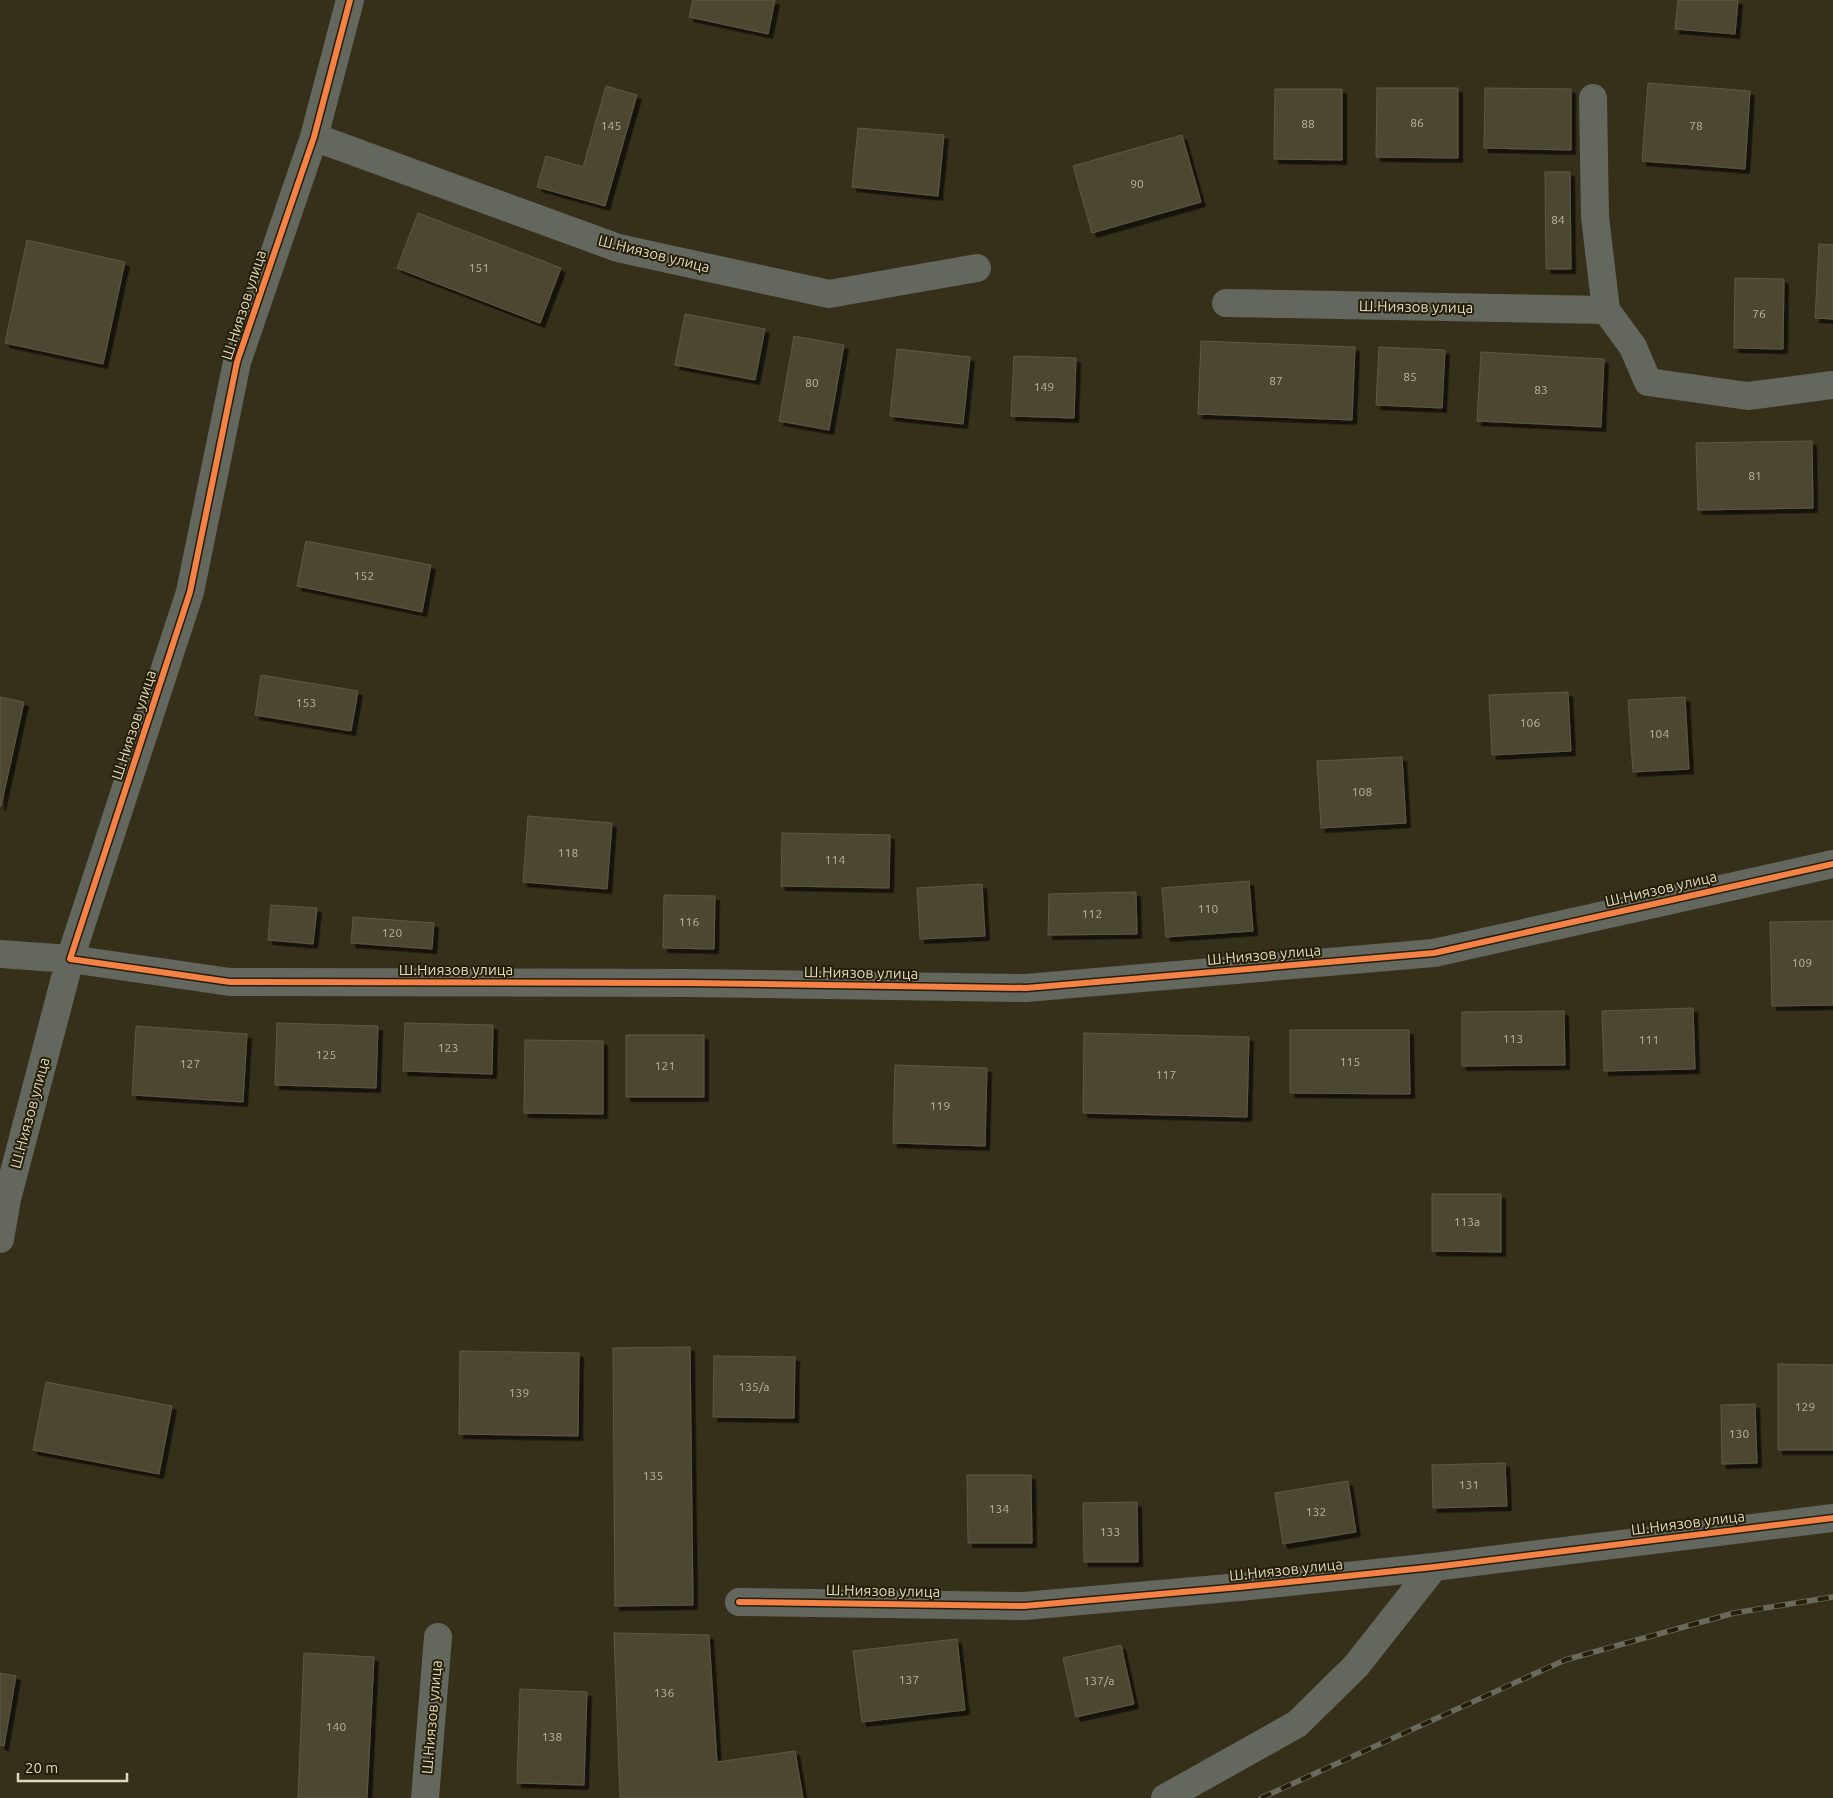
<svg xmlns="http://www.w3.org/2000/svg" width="1833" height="1798" viewBox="0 0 1833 1798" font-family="Ubuntu,sans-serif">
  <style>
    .building { fill: #4d4730; stroke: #5e5844; filter: url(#shadow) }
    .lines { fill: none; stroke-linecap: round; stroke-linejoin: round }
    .minor { stroke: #64675d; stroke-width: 28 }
    .rail-casing { stroke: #696a5d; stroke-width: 5.5 }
    .rail { stroke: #251e08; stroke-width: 4; stroke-dasharray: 11; stroke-linecap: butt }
    .cycleway-casing { stroke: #251e08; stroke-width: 9 }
    .cycleway { stroke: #f48246; stroke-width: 6 }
    .labels { text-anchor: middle; stroke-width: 4; stroke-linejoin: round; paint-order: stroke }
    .number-label { font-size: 12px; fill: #bcb49a }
    .street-label { font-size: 15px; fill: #e1d9be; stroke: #251e08 }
  </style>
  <defs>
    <filter id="shadow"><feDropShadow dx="4.5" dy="4.5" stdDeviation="0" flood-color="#0009"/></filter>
  </defs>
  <rect width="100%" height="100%" fill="#36301a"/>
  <path class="building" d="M693,0h82l-7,34 -79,-17z
    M1678,0h60l-3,34 -60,-5z
    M1648,83l102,8 -5,78 -103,-8z
    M606,86l31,9 -32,111 -68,-19 9,-31 37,11z
    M1377,88h81v70l-82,-1z
    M1485,88l86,1v61l-87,-2z
    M1275,89h67v71l-68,-1z
    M858,128l86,7 -6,61 -86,-9z
    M1182,135l19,67 -109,31 -19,-67z
    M1545,172h25l1,97h-25z
    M418,213l143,55 -21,55 -143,-55z
    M27,240l98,22 -22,102 -98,-21z
    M1819,244l14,1v74l-18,-1z
    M1735,278l49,1 -1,70 -49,-1z
    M685,314l80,15 -10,51 -80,-15z
    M794,336l50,9 -15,85 -50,-9z
    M1201,341l154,6 -3,73 -154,-6z
    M1379,347l66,3 -3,58 -66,-3z
    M897,349l73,8 -7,67 -73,-8z
    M1481,352l123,7 -3,68 -124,-6z
    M1014,356l62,2 -2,60 -63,-2z
    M1812,441l1,67 -115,2 -2,-67z
    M306,541l125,24 -9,47 -125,-26z
    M261,675l97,16 -7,40 -96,-16z
    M1568,692l3,59 -79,4 -3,-60z
    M0,697l24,5 -23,104h-1z
    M1685,697l4,72 -56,3 -5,-72z
    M1402,757l4,66 -85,5 -4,-67z
    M528,816l84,7 -5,66 -84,-7z
    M782,833l108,2 -1,53 -108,-2z
    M1249,881l4,50 -87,6 -4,-49z
    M982,884l3,52 -65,3 -3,-51z
    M1136,892l1,42 -89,1 1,-41z
    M664,895l51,1 -1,53 -51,-1z
    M271,905l46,3 -4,36 -45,-4z
    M353,917l81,6 -2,26 -81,-6z
    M1833,921v84l-61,1 -2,-84z
    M1693,1008l2,61 -91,2 -2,-60z
    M1564,1011l1,54 -103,1v-54z
    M277,1023l101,3 -2,62 -101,-3z
    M405,1023l88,2 -1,49 -89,-3z
    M136,1026l111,8 -4,68 -111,-7z
    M1290,1030h119l1,64 -120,-1z
    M1084,1033l165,4 -2,80 -164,-4z
    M626,1035h78v62h-78z
    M525,1040l78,1v73l-79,-1z
    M895,1065l92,3 -2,78 -92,-3z
    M1432,1194h69v58l-69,-1z
    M690,1347l3,258 -78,1 -2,-258z
    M460,1351l119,2 -1,83 -119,-2z
    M714,1356l81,1 -1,61 -81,-1z
    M1778,1364l55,1v85h-55z
    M46,1382l126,24 -13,68 -126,-24z
    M1755,1404l2,59 -35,1 -1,-59z
    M1505,1463l2,43 -74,2 -1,-43z
    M967,1475h64l1,68h-64z
    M1348,1481l8,51 -73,12 -8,-51z
    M1137,1502l1,60h-54l-1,-59z
    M614,1633l95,2 8,127 78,-11 8,47h-183z
    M957,1639l8,71 -103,12 -9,-71z
    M1121,1645l13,59 -58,13 -13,-59z
    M304,1653l70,4 -7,141h-69z
    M0,1673l16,3 -12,70 -4,-1z
    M520,1689l67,3 -3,93 -67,-2z"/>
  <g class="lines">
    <path class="minor" d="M350,0l-36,137 -77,225 -47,230 -120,367 160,23 458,1 338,5 408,-35 399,-89
      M1593,98l2,119 11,93
      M314,137l304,111 211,46 148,-26
      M1226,303l380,7 27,37 15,35 100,14 85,-11
      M0,954l70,5 -63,240 -7,40
      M739,1602l285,4 216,-19 194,-20 399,-49
      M425,1798l13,-161
      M1165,1798l132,-74 59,-58 78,-99"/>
    <defs>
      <path id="rail" d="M1261,1798l304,-138 169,-47 99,-16"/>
    </defs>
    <use href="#rail" class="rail-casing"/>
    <use href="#rail" class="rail"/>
    <defs>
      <path id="cycleway" d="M350,0l-36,137 -77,225 -47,230 -120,367 160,23 458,1 338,5 408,-35 399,-89
        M739,1602l285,4 216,-19 194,-20 399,-49"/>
    </defs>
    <use href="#cycleway" class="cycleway-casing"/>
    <use href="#cycleway" class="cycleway"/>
  </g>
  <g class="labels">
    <g class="number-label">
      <text x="1417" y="127">86</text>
      <text x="1308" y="128">88</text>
      <text x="611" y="130">145</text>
      <text x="1696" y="130">78</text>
      <text x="1137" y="188">90</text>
      <text x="1558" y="224">84</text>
      <text x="479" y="272">151</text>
      <text x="1759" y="318">76</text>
      <text x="1410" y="381">85</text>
      <text x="1276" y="385">87</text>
      <text x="812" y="387">80</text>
      <text x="1044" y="391">149</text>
      <text x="1541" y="394">83</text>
      <text x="1755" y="480">81</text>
      <text x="364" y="580">152</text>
      <text x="306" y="707">153</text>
      <text x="1530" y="727">106</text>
      <text x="1659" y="738">104</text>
      <text x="1362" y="796">108</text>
      <text x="568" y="857">118</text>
      <text x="835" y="864">114</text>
      <text x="1208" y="913">110</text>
      <text x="1092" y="918">112</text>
      <text x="689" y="926">116</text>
      <text x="392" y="937">120</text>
      <text x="1802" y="967">109</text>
      <text x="1513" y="1043">113</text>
      <text x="1649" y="1044">111</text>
      <text x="448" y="1052">123</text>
      <text x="326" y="1059">125</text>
      <text x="1350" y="1066">115</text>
      <text x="190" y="1068">127</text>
      <text x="665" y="1070">121</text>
      <text x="1166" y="1079">117</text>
      <text x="940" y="1110">119</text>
      <text x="1467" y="1226">113а</text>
      <text x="754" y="1391">135/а</text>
      <text x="519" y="1397">139</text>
      <text x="1805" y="1411">129</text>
      <text x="1739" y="1438">130</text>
      <text x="653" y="1480">135</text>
      <text x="1469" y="1489">131</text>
      <text x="999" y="1513">134</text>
      <text x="1316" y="1516">132</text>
      <text x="1110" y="1536">133</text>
      <text x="909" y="1684">137</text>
      <text x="1099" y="1685">137/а</text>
      <text x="664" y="1697">136</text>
      <text x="336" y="1731">140</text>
      <text x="552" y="1741">138</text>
    </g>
    <g class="street-label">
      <text transform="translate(654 254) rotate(14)" y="5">Ш.Ниязов улица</text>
      <text transform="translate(244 305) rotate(-72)" y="5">Ш.Ниязов улица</text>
      <text transform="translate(1416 307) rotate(1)" y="5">Ш.Ниязов улица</text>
      <text transform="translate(134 725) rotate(-72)" y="5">Ш.Ниязов улица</text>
      <text transform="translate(1661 889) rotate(-13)" y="5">Ш.Ниязов улица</text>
      <text transform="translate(1264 955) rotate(-5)" y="5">Ш.Ниязов улица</text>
      <text x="456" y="975">Ш.Ниязов улица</text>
      <text transform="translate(861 973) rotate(1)" y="5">Ш.Ниязов улица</text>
      <text transform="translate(30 1113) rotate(-75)" y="5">Ш.Ниязов улица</text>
      <text transform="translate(1688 1523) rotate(-7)" y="5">Ш.Ниязов улица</text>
      <text transform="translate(1286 1570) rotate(-6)" y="5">Ш.Ниязов улица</text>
      <text transform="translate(883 1591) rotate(1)" y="5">Ш.Ниязов улица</text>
      <text transform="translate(432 1717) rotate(-85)" y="5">Ш.Ниязов улица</text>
    </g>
  </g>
  <path d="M18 1773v8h109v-8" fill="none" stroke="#e1d9be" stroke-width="2.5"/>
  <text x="25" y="1773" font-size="15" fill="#e1d9be" stroke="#251e08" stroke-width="4" paint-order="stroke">20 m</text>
</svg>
